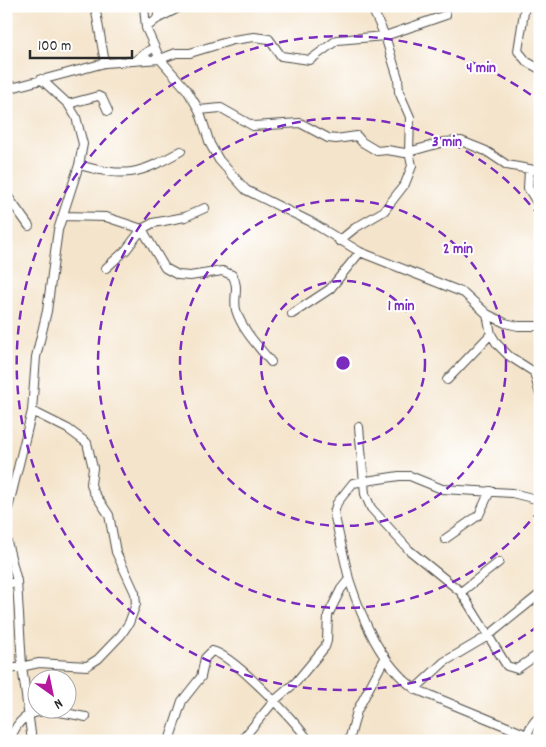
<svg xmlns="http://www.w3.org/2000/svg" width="546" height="747" viewBox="0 0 546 747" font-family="Dekko,sans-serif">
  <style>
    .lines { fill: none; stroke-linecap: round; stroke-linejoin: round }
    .street-casing { stroke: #494743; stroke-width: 10 }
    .street { stroke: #fff; stroke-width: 8 }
    .ring { fill: none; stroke: #7b2cbf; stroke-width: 2.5; stroke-dasharray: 9 6 }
    .centre { fill: #7b2cbf; stroke: #fff; stroke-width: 2.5 }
    .ring-label { font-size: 15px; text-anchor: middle; font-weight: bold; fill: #7b2cbf; stroke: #fff; stroke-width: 4; stroke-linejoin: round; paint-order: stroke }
  </style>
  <rect width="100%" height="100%" fill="#fff"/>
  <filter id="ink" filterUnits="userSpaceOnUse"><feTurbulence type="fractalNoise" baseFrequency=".02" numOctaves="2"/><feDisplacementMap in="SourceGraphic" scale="10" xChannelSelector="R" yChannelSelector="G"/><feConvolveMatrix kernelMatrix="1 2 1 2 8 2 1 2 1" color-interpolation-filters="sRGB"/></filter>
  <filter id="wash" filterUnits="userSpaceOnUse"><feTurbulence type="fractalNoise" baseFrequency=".0096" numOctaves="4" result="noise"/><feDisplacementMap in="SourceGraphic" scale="20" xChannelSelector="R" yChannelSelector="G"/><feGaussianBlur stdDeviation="1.12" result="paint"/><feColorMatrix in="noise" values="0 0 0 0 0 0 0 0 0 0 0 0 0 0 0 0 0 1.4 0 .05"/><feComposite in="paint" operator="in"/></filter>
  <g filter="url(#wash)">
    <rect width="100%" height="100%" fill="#f4e4cb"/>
  </g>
  <g filter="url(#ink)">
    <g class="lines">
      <defs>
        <path id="street" d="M95,6l10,57
          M144,6l2,22 14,31 27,31 12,20 11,34 9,16 27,30 65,32 49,30 104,41 23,21 18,9 13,3h22
          M525,6l-7,45 9,11 13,7
          M157,19l3,-13
          M146,28l11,-9 25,-13
          M137,59l17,-12
          M6,84l9,3 90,-24 55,-4 16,-6h14l43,-13 21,-3 15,2 12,17 29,4 27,-20 48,-4 61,-21
          M68,104l30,-8 4,2 6,13
          M199,110l22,-2 32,18 47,-3 28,15 8,1 21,-3 5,6 15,9 10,-1 18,3 39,-11 17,-1 25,10 21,14 33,6
          M79,165c48,13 59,10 102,-14
          M529,170l-1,18 12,19
          M6,194l23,32
          M63,216l43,1 36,12 23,39 13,7 12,1 32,-5 10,4c8,12 1,22 4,35 6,20 22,36 35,52
          M339,241l16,-13 29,-17 21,-27 7,-18 -3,-14 1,-35 -11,-25 -1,-14 -13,-42 -14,-30
          M106,268l20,-18 16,-21 11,-6 32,-6 20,-9
          M292,314l38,-25 30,-37
          M487,314l4,20 6,10 12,12 25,16 6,23
          M447,380l44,-46
          M359,427l6,67 6,14 38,42 52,42 46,74 10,3 23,-16
          M6,517l26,-106 4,-54 11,-46 11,-81 21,-65 4,-21 -7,-27 -8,-13 -27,-25
          M6,538l11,43 5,85 10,75
          M445,539l34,-24 11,-24
          M349,579c13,40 31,84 66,110l112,46
          M6,585l11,-4
          M461,592l38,-30
          M6,670l33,-7 48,3 11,-7 23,-24 8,-12 7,-19 -1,-11 -19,-41 -7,-37 -16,-24 -2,-7 2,-16 -6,-25 -19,-14 -36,-18
          M415,689l29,-27 44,-26 52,-42
          M10,741c12,-40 43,-30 76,-24
          M169,741l13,-40 19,-24 4,-19 7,-7c21,4 83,70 97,90
          M241,741l33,-40 22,-19 29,-35 2,-6 1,-26 13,-26 8,-10 -15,-66 3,-10 16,-20 46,-7h11l32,13 70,4 28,7
          M349,741l8,-30 28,-53
          M528,741c-2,-10 5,-19 12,-25"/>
      </defs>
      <use href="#street" class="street-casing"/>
      <use href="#street" class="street"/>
    </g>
  </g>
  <g class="ring">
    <circle cx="343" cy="363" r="82"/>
    <circle cx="343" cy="363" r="163"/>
    <path d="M539 510A245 245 0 1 1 539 216"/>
    <path d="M538 626A327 327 0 1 1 538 100"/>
  </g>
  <circle cx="343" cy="363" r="8" class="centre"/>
  <g class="ring-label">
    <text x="481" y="72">4 min</text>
    <text x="447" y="146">3 min</text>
    <text x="458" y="253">2 min</text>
    <text x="401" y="310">1 min</text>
  </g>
  <rect width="546" height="747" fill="none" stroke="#fff" stroke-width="25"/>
  <g transform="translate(52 694) rotate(147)"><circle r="24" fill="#ffffff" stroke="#aaaaaa"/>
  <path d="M0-4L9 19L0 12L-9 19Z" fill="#b5179e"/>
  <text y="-8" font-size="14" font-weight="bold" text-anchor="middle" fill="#2b2b2b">N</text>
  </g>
  <path d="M30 50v8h102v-8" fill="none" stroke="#2b2b2b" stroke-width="2.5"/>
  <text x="38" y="50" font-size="15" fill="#2b2b2b" stroke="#ffffff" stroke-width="4" paint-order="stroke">100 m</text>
</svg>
